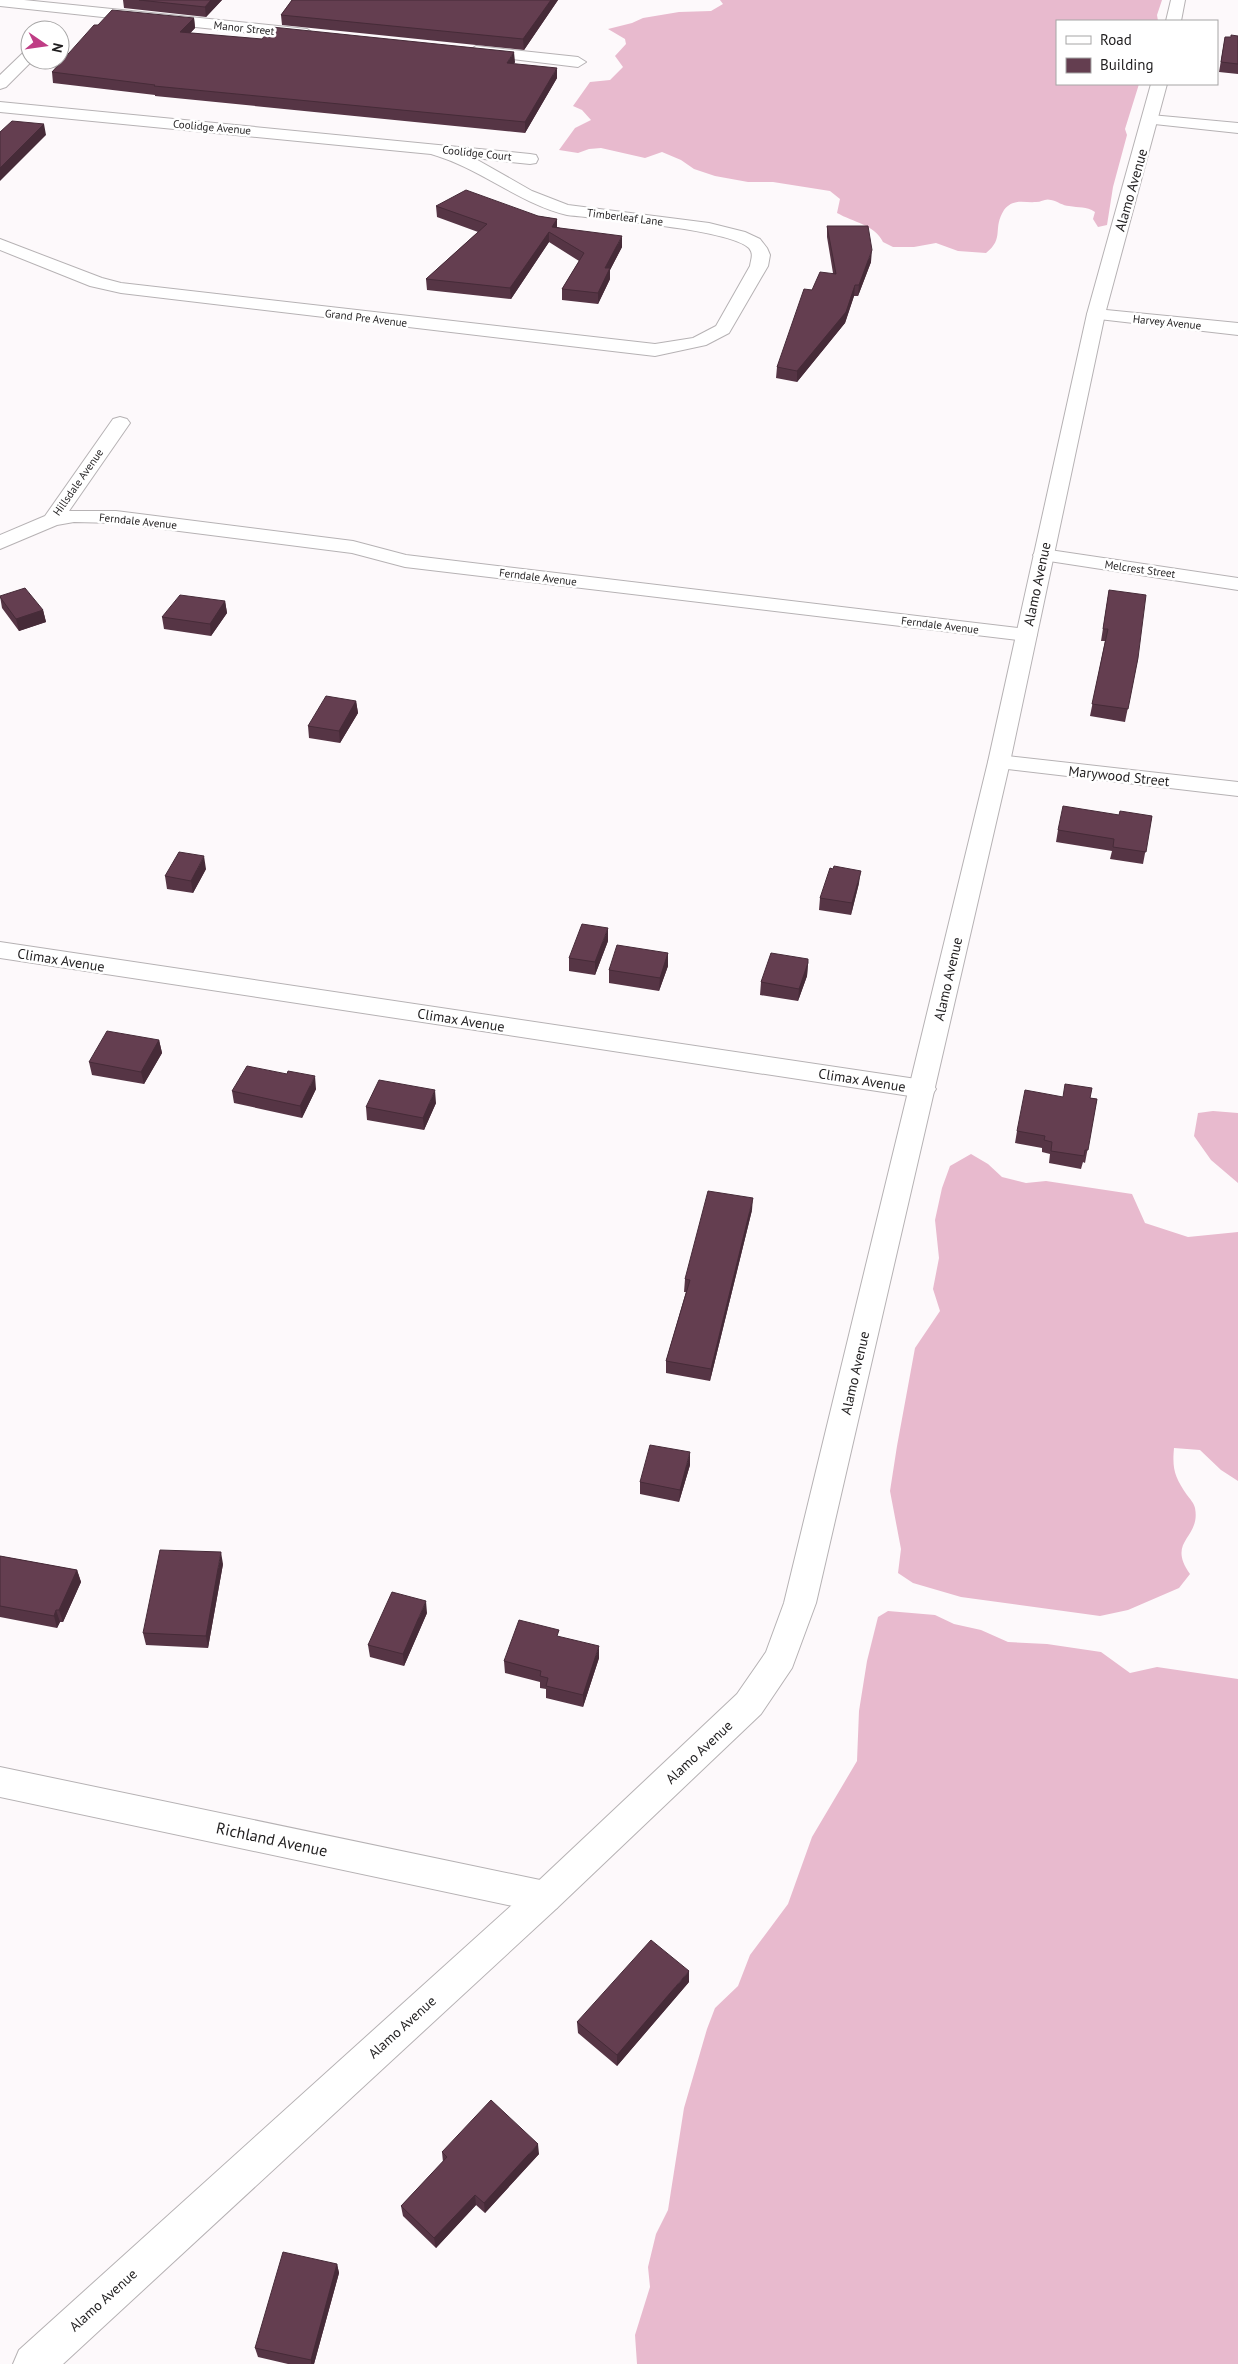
<svg xmlns="http://www.w3.org/2000/svg" width="1238" height="2364" viewBox="0 0 1238 2364" font-family="'PT Sans',sans-serif">
  <style>
    .forest { fill: #e8bace }
    .lines { fill: none; stroke-linecap: round; stroke-linejoin: round }
    .street-casing { stroke: #b6b2b4; stroke-width: 2 }
    .secondary-casing { stroke: #b6b2b4; stroke-width: 2 }
    .street { fill: #fff; fill-rule: evenodd }
    .secondary { fill: #fff; fill-rule: evenodd }
    .wall { fill: #563545 }
    .shaded-wall { fill: #462b38 }
    .building { fill: #643e50; stroke: #462b38 }
    .labels { text-anchor: middle; stroke-width: 5; stroke-linejoin: round; paint-order: stroke }
    .far-street-label { font-size: 11px; fill: #201e1f; stroke: #fff }
    .street-label { font-size: 14px; fill: #201e1f; stroke: #fff }
    .near-street-label { font-size: 16px; fill: #201e1f; stroke: #fff }
  </style>
  <rect width="100%" height="100%" fill="#fdf9fb"/>
  <path class="forest" d="M720,0h442l-5,15 1,6h-101v63h82l-14,45 2,6 -14,52 -6,38 -9,2 -5,-8 2,-7c-9,-6 -16,-4 -26,-6 -6,0 -12,-5 -18,-6 -6,-2 -9,2 -15,2 -12,1 -23,-4 -32,8 -12,19 1,28 -18,43l-28,-2 -22,-8 -22,4h-21l-10,-5c-8,-17 -30,-20 -46,-29l3,-14 -10,-8 -57,-9h-25l-33,-6 -21,-7 -13,-9 -19,-8 -17,6 -44,-10 -12,1 -11,4 -19,-3 16,-22 16,-8 -9,-10 -9,-4 17,-24 20,-2 13,-13 -8,-11 11,-12 -1,-5 -17,-10 24,-6 11,-5 36,-6 32,-1 12,-7z
    M1213,1111l25,2v70l-27,-23 -17,-24 4,-23z
    M971,1154l17,10 14,13 24,6 20,-2 86,13 13,29 43,14 50,-5v249l-17,-11 -21,-20 -26,-2c-2,22 1,29 13,47 3,4 7,8 8,13 6,31 -29,32 -5,66l-11,14 -51,22 -28,6 -139,-19 -48,-14 -15,-10 3,-24 -11,-58 7,-45 18,-98 25,-37 -7,-22 6,-31 -4,-38 7,-32 8,-22z
    M888,1611l47,4 19,9 27,6 27,12 39,2 54,8 29,21 27,-6 81,12v685h-601l-2,-29 15,-48 -2,-20 8,-33 12,-24 16,-102 23,-79 8,-21 23,-22 12,-31 38,-51 24,-67 45,-76 2,-50 8,-50 11,-44z"/>
  <g class="lines">
    <defs>
      <path id="street" d="M0,0h24l283,29 8,5 -8,5 -307,-33z
        M476,46l102,11 8,5 -8,5 -107,-13 -3,-3z
        M30,49v11h3l-27,27 -6,2v-14l25,-24z
        M0,102l530,52 6,1 2,4 -2,4 -6,1 -56,-6 58,33 36,14 141,18 36,9 15,7 7,9 3,7 -2,11 -39,67 -23,12 -51,11 -534,-63 -31,-7 -90,-36v-11l102,39 19,5 534,61 38,-6 23,-12 34,-60c1,-7 4,-12 -1,-18 -20,-19 -149,-29 -182,-33 -49,-12 -87,-47 -136,-61l-431,-42z
        M1151,115l87,8v10l-93,-10 -2,-3 2,-3z
        M1096,309l142,14v12l-148,-17 -3,-4 3,-4z
        M120,417l7,2 3,4 -61,88h47l237,30 53,14 620,74 8,1 3,5 -3,5 -8,1 -621,-74 -53,-14 -236,-30 -42,-1 -17,3 -57,24v-14l45,-19 68,-97z
        M1043,549l195,29v12l-202,-31 -3,-4 3,-4z
        M999,755l239,27v14l-247,-29 -3,-5 3,-5z
        M0,942l923,138 9,3 4,6 -4,6 -9,3 -923,-140z
        M0,1767l545,114 12,5 6,11 -6,11 -12,5 -545,-116z"/>
      <path id="secondary" d="M1171,0h14l-4,21h-15z
        M1151,84h16l-62,230 -95,448 -194,841 -24,65 -31,46 -204,194 -494,456h-50l6,-14 514,-464 204,-192 29,-42 18,-49 204,-841 99,-448z"/>
    </defs>
    <use href="#street" class="street-casing"/>
    <use href="#secondary" class="secondary-casing"/>
    <use href="#street" class="street"/>
    <use href="#secondary" class="secondary"/>
  </g>
  <path class="wall" d="M123,0h99l-16,17 -82,-9z
    M292,0h266l-34,50 -242,-25 -1,-10z
    M194,18l1,10 -5,5 325,29 -1,2 43,14 -32,55 -370,-37v-1l-102,-12 -1,-11 46,-47z
    M1238,36v38l-19,-2 6,-35h6z
    M436,206l102,10 19,3v8l65,20 -12,23v9l-12,25 -36,-4v-11l17,-28 -30,-19 -38,57 -84,-9 -1,-11 52,-47 -41,-15z
    M827,226l44,36 -13,34h-4l-9,27 -48,59 -21,-4 1,-11 35,-77 21,-17 -6,-36z
    M1109,590l29,68 -13,64 -35,-6 15,-75h-4z
    M0,596l43,14 3,12 -27,9 -17,-23z
    M225,601l2,12 -16,23 -47,-7 -2,-12z
    M356,701l2,12 -18,30 -31,-5 -1,-12z
    M1119,815l33,1 -9,48 -33,-5 2,-8 -56,-9 2,-12z
    M206,869l-13,24 -26,-4 -2,-13z
    M859,883l-8,32 -32,-5 1,-12z
    M608,941l-13,34 -26,-4v-13z
    M668,953v13l-9,25 -50,-8v-13z
    M808,963l-1,13 -9,25 -38,-6 1,-13z
    M159,1040l3,13 -18,31 -52,-9 -3,-13z
    M287,1074l29,15 -14,29 -68,-15 -2,-12z
    M1063,1097l27,1 7,1 -12,64 -2,-1 -2,7 -32,-6 1,-9 -8,-2v-4l-27,-5 2,-12z
    M436,1103l-12,27 -57,-10 -1,-13z
    M752,1210l-42,171 -44,-8v-12l20,-69h-2l1,-13z
    M690,1465l-11,37 -39,-8v-12z
    M0,1556l77,14 4,12 -18,40h-3l-3,6 -57,-11z
    M223,1564l-15,84 -62,-3 -3,-12z
    M427,1613l-23,53 -34,-9 -2,-12z
    M559,1637l40,21 -16,49 -37,-9v-9l-6,-1v-6l-35,-9 -1,-12z
    M689,1982l-72,84 -39,-33 -1,-11z
    M442,2152l97,2 -54,59 -9,-8 -40,43 -33,-32 -2,-10 42,-44z
    M337,2264l2,9 -25,91h-26l-30,-7 -3,-9z"/>
  <path class="shaded-wall" d="M211,0h11l-16,17 -1,-10z
    M551,0h7l-34,50 -1,-11z
    M194,18l1,10 -13,14 -2,-10z
    M514,52l1,10 -8,11v-10z
    M557,68v10l-32,55v-11z
    M44,124l2,11 -46,46v-13z
    M557,219v11l-5,-3z
    M549,232v10l-38,57 -1,-11z
    M622,236v11l-12,23v9l-12,25v-11l7,-25z
    M872,250l-1,12 -13,34 1,-11z
    M855,285l-1,11 -9,27 -48,59v-11z
    M225,601l2,12 -16,23 -1,-12z
    M43,610l3,12 -27,9 -3,-12z
    M356,701l2,12 -18,30 -1,-12z
    M204,856l2,13 -13,24 -2,-12z
    M861,871l-2,12 -8,32 1,-12z
    M608,928v13l-13,34v-13z
    M668,953v13l-9,25 1,-13z
    M808,963l-1,13 -9,25 1,-12z
    M159,1040l3,13 -18,31 -3,-12z
    M315,1076l1,13 -14,29 -2,-12z
    M435,1090l1,13 -12,27 -1,-12z
    M753,1198l-1,12 -42,171 1,-12z
    M690,1452v13l-11,37 1,-12z
    M221,1552l2,12 -15,84 -2,-12z
    M77,1570l4,12 -18,40 -4,-12z
    M426,1601l1,12 -23,53 -1,-12z
    M56,1610l4,12 -3,6 -3,-12z
    M599,1646v12l-16,49v-12z
    M689,1971v11l-72,84v-11z
    M538,2144l1,10 -54,59 -1,-10z
    M475,2195l1,10 -40,43 -2,-10z
    M337,2264l2,9 -25,91h-3v-4z"/>
  <path class="building" d="M139,0h72l-6,7z
    M292,0h259l-28,39 -242,-24z
    M112,10l82,8 -14,14 82,7 10,-12 242,25 -7,11 50,5 -32,54 -371,-36 1,-1 -103,-13 42,-47h4z
    M1231,35l7,1v28l-17,-2 4,-25h6z
    M12,121l32,3 -44,44v-36z
    M466,190l72,26 19,3 -5,8 70,9 -17,32h5l-12,25 -36,-4 22,-36 -35,-21 -39,56 -84,-9 61,-55 -51,-18z
    M827,226h41l4,24 -13,35h-4l-9,27 -49,59 -20,-4 27,-78 8,1 8,-18 16,2z
    M25,588l18,22 -27,9 -16,-22v-1z
    M1109,590l37,5 -8,63 -10,51 -36,-5 16,-75h-5z
    M180,595l45,6 -15,23 -48,-7z
    M326,696l30,5 -17,30 -31,-5z
    M1063,806l56,9 1,-4 32,5 -6,36 -33,-5 1,-8 -56,-9z
    M179,852l25,4 -13,25 -26,-5z
    M834,866l27,5 -9,32 -32,-5 10,-30 3,1z
    M582,924l26,4 -13,34 -26,-4z
    M617,945l51,8 -8,25 -51,-8z
    M771,953l37,6v4l-9,26 -38,-7z
    M107,1031l52,9 -18,32 -52,-10z
    M247,1066l40,8 1,-3 27,5 -15,30 -68,-15z
    M379,1080l56,10 -12,28 -57,-11z
    M1065,1084l27,4 -2,10 7,1 -9,51h-3l-1,6 -33,-5 1,-9 -8,-2 1,-4 -28,-5 8,-41 38,7z
    M708,1191l45,7 -42,171 -45,-8 24,-81 -5,-1z
    M650,1445l40,7 -10,38 -40,-8z
    M160,1550l61,2 -15,84 -63,-3z
    M0,1556l77,14 -18,40h-3l-2,6 -54,-10z
    M392,1592l34,9 -23,53 -35,-9z
    M519,1620l40,10 -2,6 42,10 -16,49 -37,-9 2,-8 -8,-2 1,-5 -37,-10z
    M651,1940l38,31 -72,84 -40,-33z
    M491,2100l47,44 -54,59 -9,-8 -41,43 -33,-32 46,-49 -5,-5z
    M283,2252l54,12 -26,96 -56,-12z"/>
  <g class="labels">
    <g class="far-street-label">
      <text transform="translate(244 28) rotate(6)" y="4">Manor Street</text>
      <text transform="translate(212 127) rotate(5)" y="4">Coolidge Avenue</text>
      <text transform="translate(477 153) rotate(6)" y="4">Coolidge Court</text>
      <text transform="translate(625 217) rotate(7)" y="4">Timberleaf Lane</text>
      <text transform="translate(366 318) rotate(7)" y="4">Grand Pre Avenue</text>
      <text transform="translate(1167 322) rotate(6)" y="4">Harvey Avenue</text>
      <text transform="translate(78 482) rotate(-55)" y="4">Hillsdale Avenue</text>
      <text transform="translate(138 521) rotate(6)" y="4">Ferndale Avenue</text>
      <text transform="translate(1140 569) rotate(8)" y="4">Melcrest Street</text>
      <text transform="translate(538 577) rotate(7)" y="4">Ferndale Avenue</text>
      <text transform="translate(940 625) rotate(7)" y="4">Ferndale Avenue</text>
    </g>
    <g class="street-label">
      <text transform="translate(1131 190) rotate(-74)" y="5">Alamo Avenue</text>
      <text transform="translate(1037 584) rotate(-78)" y="5">Alamo Avenue</text>
      <text transform="translate(1119 776) rotate(6)" y="5">Marywood Street</text>
      <text transform="translate(61 960) rotate(9)" y="5">Climax Avenue</text>
      <text transform="translate(948 979) rotate(-77)" y="5">Alamo Avenue</text>
      <text transform="translate(461 1020) rotate(9)" y="5">Climax Avenue</text>
      <text transform="translate(862 1080) rotate(9)" y="5">Climax Avenue</text>
      <text transform="translate(855 1373) rotate(-77)" y="5">Alamo Avenue</text>
      <text transform="translate(699 1752) rotate(-43)" y="5">Alamo Avenue</text>
      <text transform="translate(402 2027) rotate(-42)" y="5">Alamo Avenue</text>
      <text transform="translate(103 2300) rotate(-42)" y="5">Alamo Avenue</text>
    </g>
    <g class="near-street-label">
      <text transform="translate(272 1839) rotate(12)" y="6">Richland Avenue</text>
    </g>
  </g>
  <rect x="1056" y="20" width="162" height="65" fill="#ffffff" stroke="#a6a5a5"/>
  <rect x="1066" y="36" width="25" height="8" fill="#ffffff" stroke="#a6a5a5"/>
  <text x="1100" y="45" font-size="15" fill="#201e1f">Road</text>
  <rect x="1066" y="58" width="25" height="15" fill="#643e50" stroke="#a6a5a5"/>
  <text x="1100" y="70" font-size="15" fill="#201e1f">Building</text>
  <g transform="translate(45 45) rotate(103)"><circle r="24" fill="#ffffff" stroke="#a6a5a5"/>
  <path d="M0-4L9 19L0 12L-9 19Z" fill="#bf3d85"/>
  <text y="-8" font-size="14" font-weight="bold" text-anchor="middle" fill="#201e1f">N</text>
  </g>
</svg>
